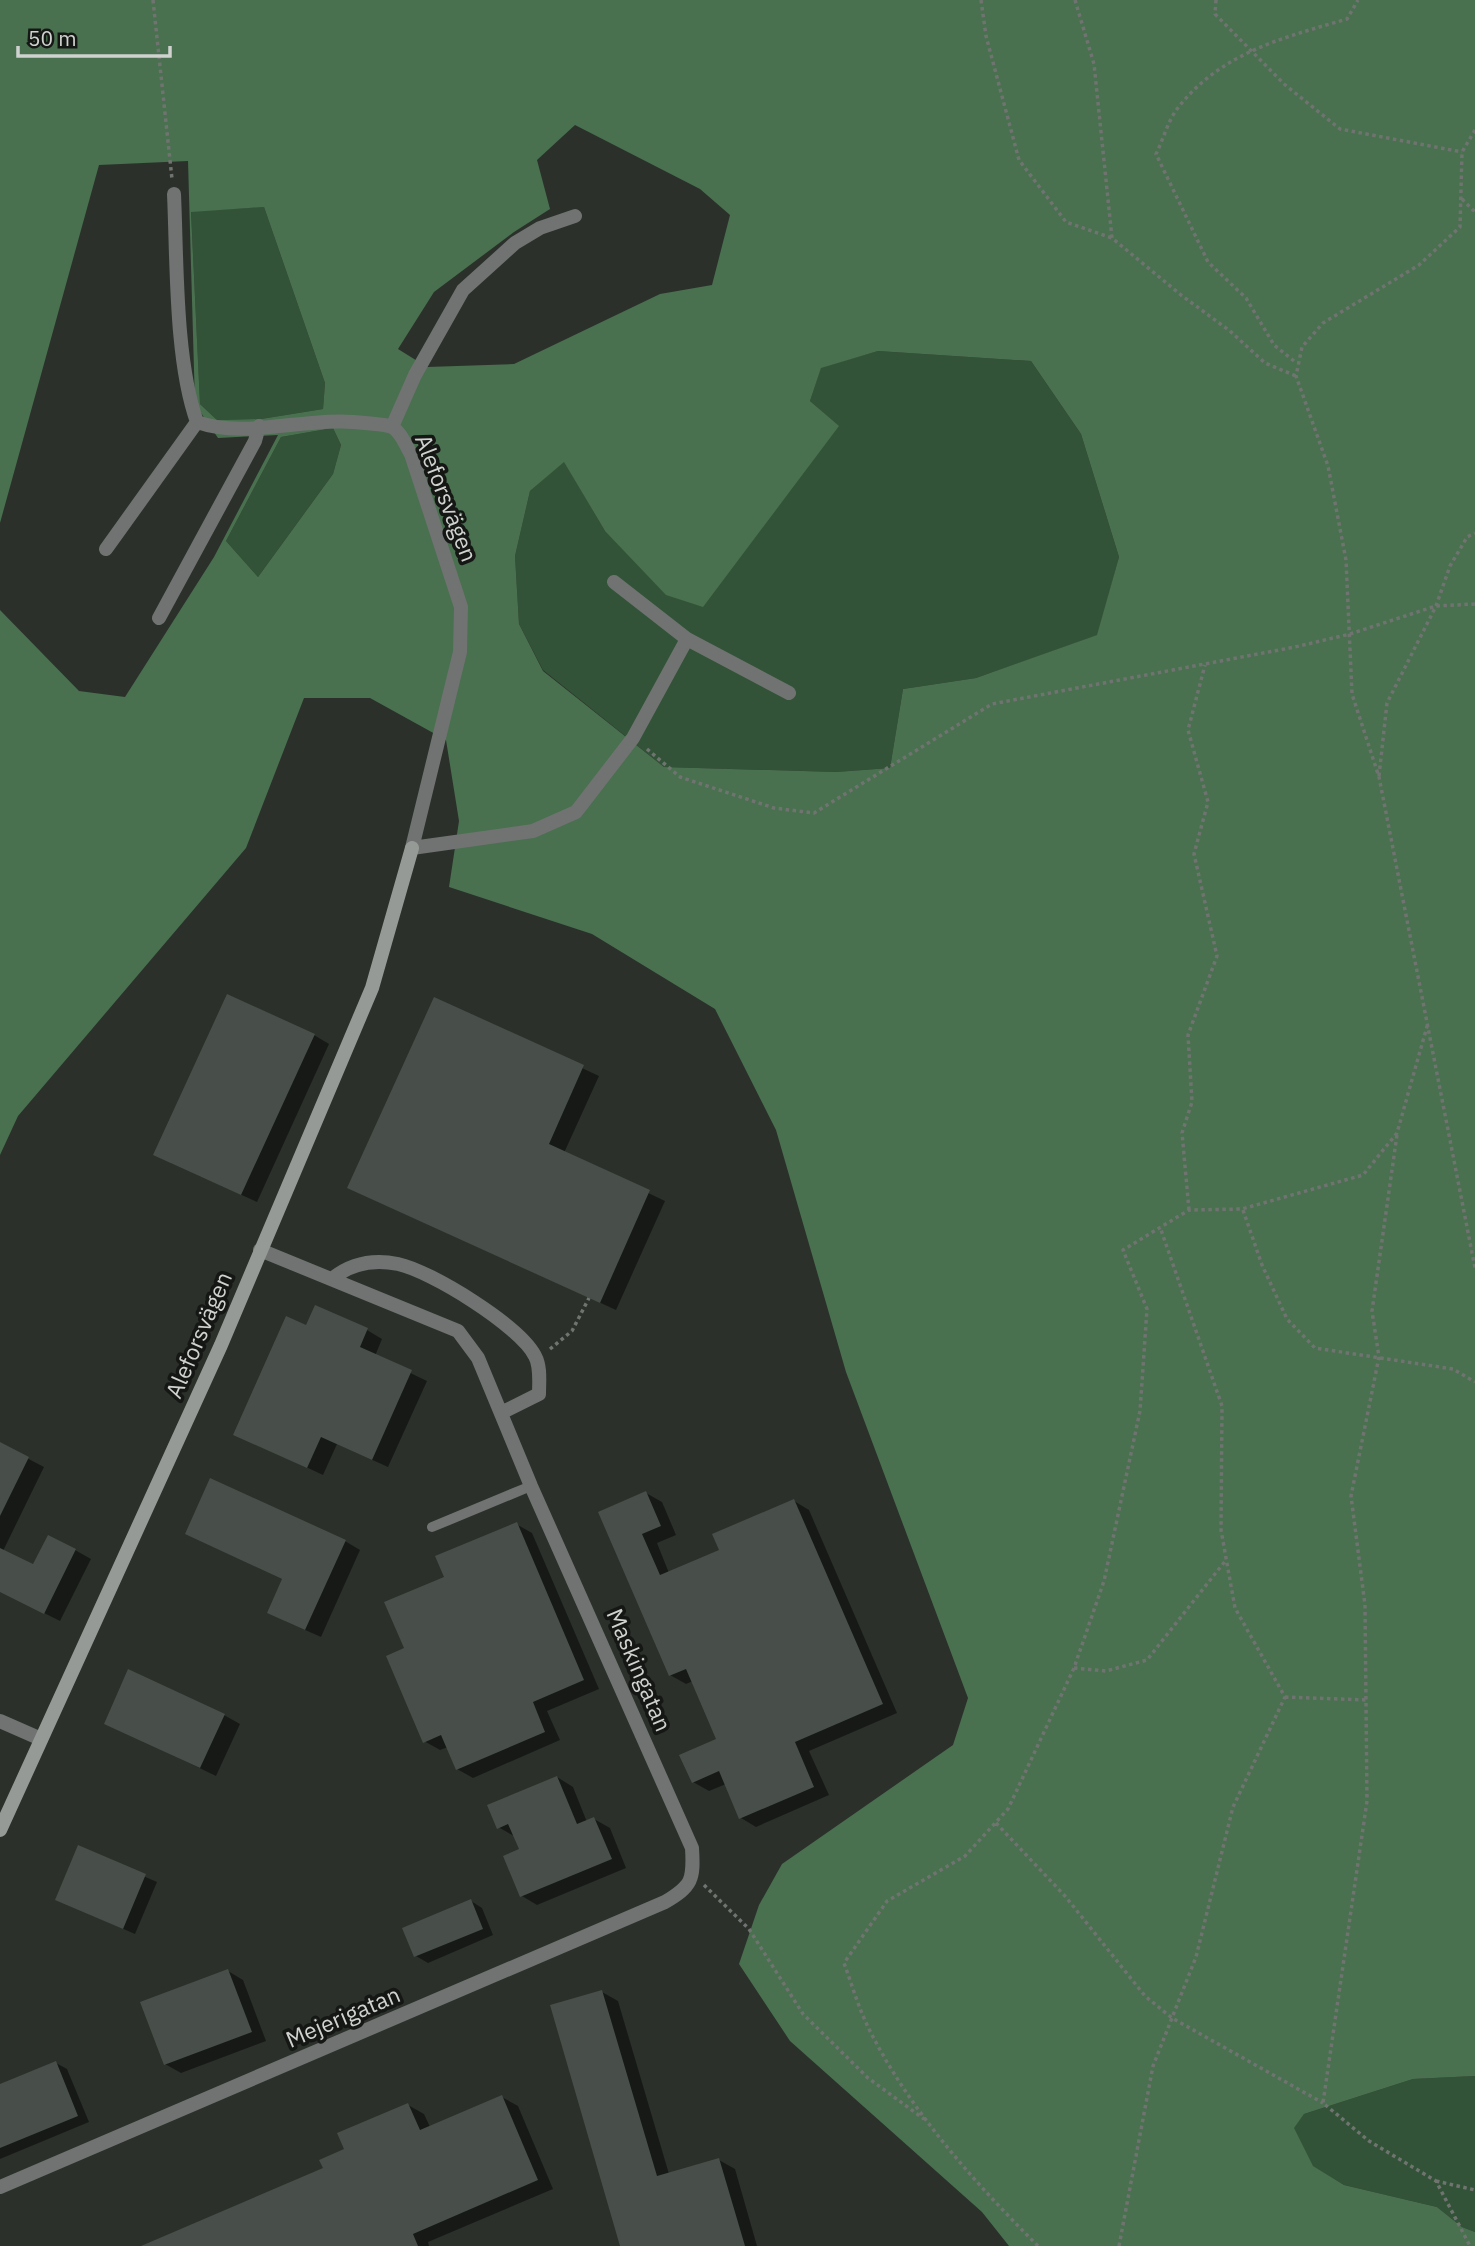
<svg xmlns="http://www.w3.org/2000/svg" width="1475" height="2246" viewBox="0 0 1475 2246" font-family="'IBM Plex Sans',sans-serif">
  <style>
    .green { fill: #325337 }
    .forest { fill: #49704f; fill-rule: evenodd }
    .shadow { fill: #0007 }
    .building { fill: #484e49 }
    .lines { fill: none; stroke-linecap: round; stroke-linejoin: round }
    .path { stroke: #707470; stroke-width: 3.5; stroke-dasharray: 3.5 3.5; stroke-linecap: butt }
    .lane { stroke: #707371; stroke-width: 10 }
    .street { stroke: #707371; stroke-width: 14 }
    .secondary { stroke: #969a96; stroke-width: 14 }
    .path-bridge { stroke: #707470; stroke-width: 3.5; stroke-dasharray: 3.5 3.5; stroke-linecap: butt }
    .labels { text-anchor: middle; stroke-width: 7; stroke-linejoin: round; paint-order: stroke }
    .street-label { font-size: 23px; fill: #cfd2cf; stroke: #151715 }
  </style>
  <rect width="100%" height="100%" fill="#2b302b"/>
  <path class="green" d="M264,207l61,176 -2,26 -62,10 -44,1 -17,-16 -9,-193z
    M878,351l153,10 50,73 38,123 -21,78 -122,43 -73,11 -13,79 -54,4 -172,-5 -121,-97 -24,-46 -4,-68 15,-65 34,-30 41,70 233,-105 -28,-25 11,-34z
    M333,428l8,17 -8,29 -75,103 -32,-36 55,-104z
    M1475,2076v156l-13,-5 -25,-20 -93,-22 -32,-19 -19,-38 11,-14 109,-35z"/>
  <path class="forest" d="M0,0h1475v2076l-62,3 -109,35 -10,14 19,38 31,19 93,22 25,20 13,5v14h-466l-27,-34 -192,-171 -51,-77 20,-59 23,-41 171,-119 15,-47 -122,-326 -70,-242 -61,-121 -123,-75 -143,-47 10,-66 -13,-81 -76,-42h-66l-58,150 -228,268 -18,39v-545l79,81 46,6 89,-140 64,-122 -60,3 -23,-34 -7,-243 -89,4 -99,358zM575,125l125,64 30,26 -18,70 -52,9 -146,70 -87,3 -29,-18 36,-57 80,-60 36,-23 -13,-49zM264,207l61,176 -2,26 -62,10 -44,1 -17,-16 -9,-192zM878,351l153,10 50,73 38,123 -22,78 -121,43 -73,11 -13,79 -54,4 -172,-5 -121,-96 -24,-47 -4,-68 15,-65 34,-29 41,69 61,64 37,12 136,-181 -29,-25 11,-33zM333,428l8,17 -8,29 -75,103 -32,-36 55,-104z"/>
  <path class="shadow" d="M434,999l165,77 -35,77 101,48 -49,109 -267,-123z
    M314,1035l15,9 -72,158 -86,-39z
    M307,1327l60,3 15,9 -7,17 52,25 -39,86 -51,-23 -14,31 -88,-41z
    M0,1444l44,23 -41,84 31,16 41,-17 16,9 -31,62 -60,-30z
    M646,1493l16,9 14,33 -19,8 12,30 52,-22 73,-50 15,9 88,203 -88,38 20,44 -73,32 -15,-9 -15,-34 -17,7 -16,-9 25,-42 -25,-59 -7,3 -16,-9 -69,-162z
    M516,1524l16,9 67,156 -52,22 13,29 -87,38 -16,-9 -9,-22 -8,3 -16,-9 -18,-92 40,-71z
    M187,1534l158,7 15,9 -39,87 -36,-16 -1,-41z
    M224,1715l16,9 -24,52 -110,-53z
    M557,1777l16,10 14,35 7,-3 16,9 16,40 -89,37 -15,-9 -1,-46 -7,-14 -16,-9z
    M79,1848l78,34 -22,52 -78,-34z
    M471,1901l11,7 11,27 -65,28 -12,-7z
    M228,1971l15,9 23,61 -85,32 -16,-9z
    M602,1992l16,9 51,173 50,-14 16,9 22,77h-135z
    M56,2063l11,6 22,53 -89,37v-73z
    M502,2097l16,9 35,83 -125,53 1,4h-282l178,-77 21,-19 62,-45 16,9 6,13z"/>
  <path class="building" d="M227,994l88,40 -74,161 -88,-40z
    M434,997l150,68 -35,79 101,46 -50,113 -253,-115z
    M315,1305l53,23 -8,19 52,23 -40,90 -51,-23 -14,31 -74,-33 53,-119 20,9z
    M0,1442l29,15 -29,59z
    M210,1478l136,62 -41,90 -38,-17 15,-34 -97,-45z
    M646,1491l15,35 -19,8 18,41 59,-25 -7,-16 82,-35 89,205 -88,38 19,45 -75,32 -20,-48 -27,12 -13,-28 37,-16 -30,-70 -17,7 -71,-164z
    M517,1522l67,158 -51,22 12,30 -89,38 -15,-35 -18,8 -37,-87 18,-8 -20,-46 60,-25 -9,-21z
    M48,1535l28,14 -32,65 -44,-22v-44l33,16z
    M128,1669l97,45 -25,54 -96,-44z
    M557,1776l20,48 17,-7 18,42 -92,38 -17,-41 16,-7 -11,-25 -11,5 -10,-24z
    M78,1845l68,29 -23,55 -68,-29z
    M471,1899l12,30 -69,28 -12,-29z
    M228,1969l24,63 -88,33 -24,-63z
    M602,1990l55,186 62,-18 26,88h-125l-70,-241z
    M56,2061l22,55 -78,32v-64z
    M502,2095l36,85 -125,54 5,12h-277l182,-78 -4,-8 25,-11 -7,-16 71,-30 12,27z"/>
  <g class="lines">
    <path class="path" d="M153,0l19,179
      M981,0l5,36 33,124 47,62 46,16
      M1075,0l19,64 18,174 69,57 49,36 35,32 31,13
      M1216,0l-1,14 69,70 56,45 122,23
      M1475,130l-13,22 -2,75 -41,38 -96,58 -21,24 -6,29 32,90 18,94 6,134 27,83 96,491
      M1462,199l13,13
      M647,749l33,28 94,31 40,5 178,-109 303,-57 55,-13 86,-28 39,-2
      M1379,776l8,-73 49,-97 14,-40 17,-29 8,-4
      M1397,1135l-25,176 7,46 -28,139 14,109 2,196 -44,302 46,38 67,40 34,65
      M1189,1210l-7,-77 10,-31 -4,-67 29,-79 -23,-102 14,-52 -20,-72 17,-65
      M1243,1210l19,55 25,54 28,29 138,21 22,13
      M550,1349l22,-18 17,-33
      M1074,1668l32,3 41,-11 79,-100
      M1285,1697l81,3
      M996,1823l69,73 80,100 27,22 151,85
      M704,1885l45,44 54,85 65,64 56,41
      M1436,2181l39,9
      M1038,2246c-64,-64 -128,-135 -169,-217 -10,-20 -17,-44 -25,-66l43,-62 78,-45 43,-47 66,-141 30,-87 36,-170 7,-102 -24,-59 66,-40 53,-1 121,-34 34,-42 31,-110
      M1119,2246l34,-180 43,-109 37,-150 52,-110 -50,-89 -14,-78 1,-124 -62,-179"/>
    <path class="lane" d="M432,1527l99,-41"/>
    <path class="street" d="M174,194c3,66 1,167 23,228
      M392,427l23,-52 48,-85 52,-47 25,-15 35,-12
      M106,549l91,-127c50,18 113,-7 168,1 7,1 20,1 27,4 9,5 14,19 19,27l50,153 -1,45 -48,196 121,-17 43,-19 57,-74 54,-99
      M614,582l73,57 102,54
      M159,618l96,-177 4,-15
      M333,1278c19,-15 41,-19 65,-14 33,7 122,62 137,92 6,11 4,26 4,38l-36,18
      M0,1721l41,18
      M0,2187l665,-285c27,-16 29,-22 27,-54l-161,-362 -53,-128 -20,-27 -198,-81"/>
    <path class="secondary" d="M0,1830l221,-485 151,-357 40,-140"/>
    <path class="path-bridge" d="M1294,361l-20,-16 -28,-47 -38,-36 -52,-108c7,-14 12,-33 21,-45 43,-56 105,-71 170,-90l11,-19"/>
  </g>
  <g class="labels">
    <g class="street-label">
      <text transform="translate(446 498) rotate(69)" y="8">Aleforsvägen</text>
      <text transform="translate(199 1335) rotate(-67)" y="8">Aleforsvägen</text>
      <text transform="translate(639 1670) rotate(67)" y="8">Maskingatan</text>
      <text transform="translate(343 2017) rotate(-23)" y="8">Mejerigatan</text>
    </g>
  </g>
  <path d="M18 46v10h152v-10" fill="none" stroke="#cfd2cf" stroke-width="3.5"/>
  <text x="28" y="46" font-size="21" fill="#cfd2cf" stroke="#151715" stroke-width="5" paint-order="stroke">50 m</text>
</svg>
